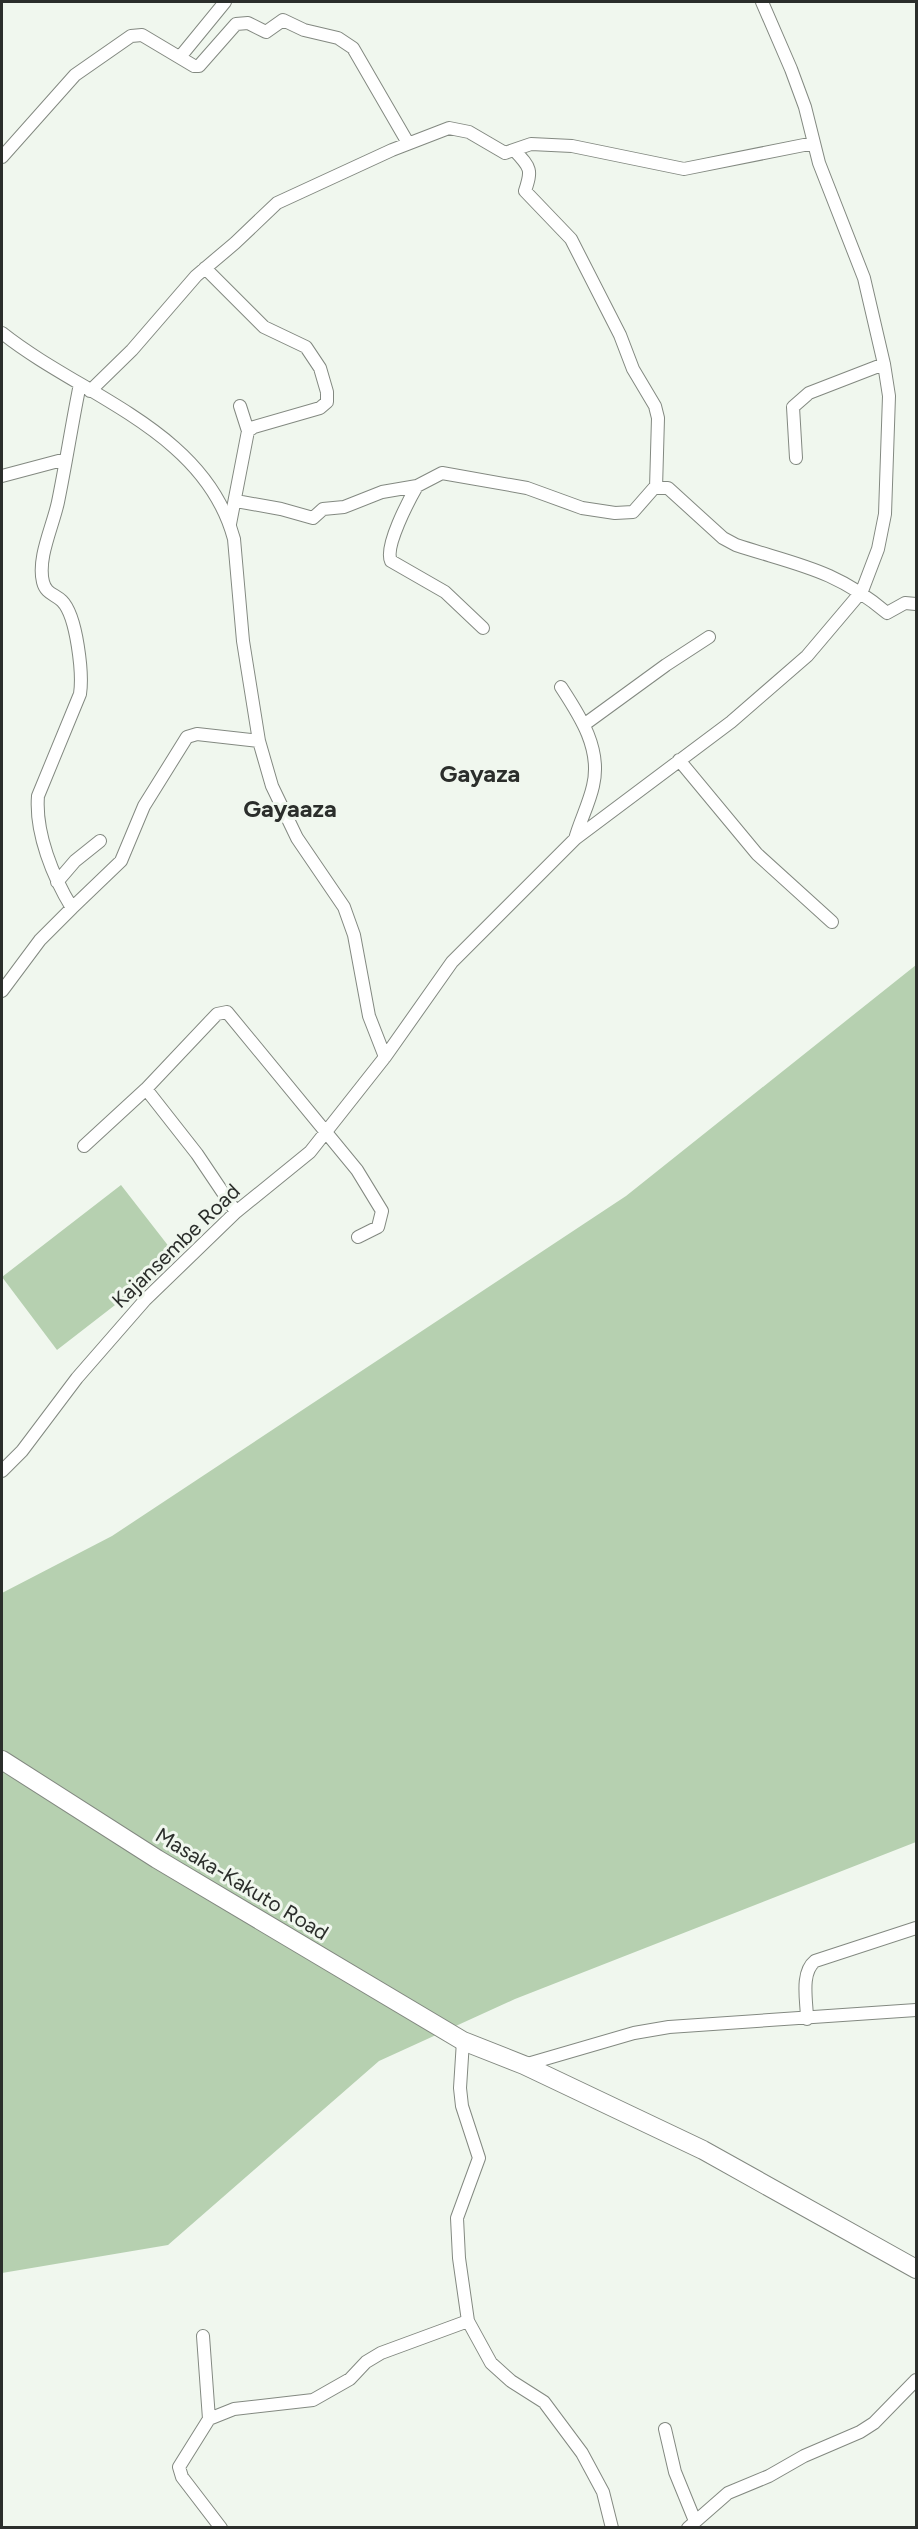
<svg xmlns="http://www.w3.org/2000/svg" width="918" height="2529" viewBox="0 0 918 2529" font-family="Figtree,sans-serif">
  <style>
    .green { fill: #b6d0b0 }
    .lines { fill: none; stroke-linecap: round; stroke-linejoin: round }
    .minor-casing { stroke: #838981; stroke-width: 14 }
    .highway-casing { stroke: #838981; stroke-width: 20 }
    .minor { stroke: #fff; stroke-width: 12 }
    .highway { stroke: #fff; stroke-width: 18 }
    .labels { text-anchor: middle; stroke-width: 6; stroke-linejoin: round; paint-order: stroke }
    .street-label { font-size: 21px; fill: #2b2e2b; stroke: #f0f7ee }
    .quarter-label { font-size: 24px; font-weight: bold; fill: #2b2e2b; stroke: #f0f7ee }
  </style>
  <rect width="100%" height="100%" fill="#f0f7ee"/>
  <path class="green" d="M916,965v877l-401,157 -136,62 -211,184 -166,28v-680l110,-57 514,-340z
    M121,1185l56,72 -120,93 -55,-73z"/>
  <g class="lines">
    <defs>
      <path id="minor" d="M180,57l45,-55
        M515,151c16,17 17,19 10,40l46,48 49,96 13,34 22,37 3,12 -2,70
        M2,157l73,-82 56,-39 11,-1 52,31h5l37,-42 12,-1 18,9 17,-12 21,10 34,8 15,10 55,95
        M205,268l59,59 42,20 14,21 7,24v10l-7,6 -66,19 -6,4 -18,93
        M2,333c79,63 203,97 232,206l9,102 16,100 13,45 25,52 47,69 10,28 15,81 16,41
        M90,391l42,-41 64,-74 39,-33 42,-40 115,-53 57,-22 20,4 36,21 26,-9 41,2 112,23 130,-26
        M240,406l8,25
        M796,458l-3,-51 16,-14 75,-29
        M2,476l64,-17
        M417,486c-8,14 -33,61 -26,75l54,31 38,36
        M236,501l45,8 32,9 10,-9 21,-2 38,-15 35,-6 25,-13 85,15 55,20 33,5 18,-1 21,-24h14l55,50 13,7c61,20 99,24 151,68l18,-10 11,1
        M561,687c19,29 41,62 32,99 -4,18 -13,35 -18,53
        M585,724l81,-59 43,-28
        M679,760l78,94 75,68
        M57,882l18,-21 25,-20
        M72,908l49,-47 23,-55 43,-69 10,-3 62,7
        M2,991l38,-51 32,-32c-19,-31 -37,-75 -34,-112l42,-102c3,-20 -3,-78 -18,-93 -7,-7 -16,-7 -19,-19 -6,-24 10,-56 15,-80 8,-39 14,-79 22,-118
        M146,1089l51,65 39,58
        M84,1146l62,-57 71,-75 10,-2 130,158 25,41 -4,16 -20,10
        M2,1471l20,-20 55,-73 68,-78 91,-88 74,-60 75,-95 67,-95 123,-123 156,-117 76,-66 55,-65 16,-42 7,-35 4,-118 -5,-32 -20,-86 -45,-115 -14,-56 -14,-38 -29,-67
        M807,2019c0,-17 -7,-46 8,-58l101,-33
        M463,2041l-3,47 2,18 17,52 -22,60 2,40 9,63 23,42 20,18 33,21 38,51 21,39 9,36
        M524,2065l110,-32 35,-6 247,-17
        M203,2336l6,83 -30,48 3,10 39,51
        M209,2419l25,-10 79,-9 37,-21 16,-17 15,-9 87,-32
        M665,2429l10,43 20,49
        M688,2528l40,-35 41,-17 35,-20 56,-24 14,-9 42,-43"/>
      <path id="highway" d="M2,1760l155,99 306,182 61,24 179,85 213,119"/>
    </defs>
    <use href="#minor" class="minor-casing"/>
    <use href="#highway" class="highway-casing"/>
    <use href="#minor" class="minor"/>
    <use href="#highway" class="highway"/>
  </g>
  <g class="labels">
    <g class="street-label">
      <text transform="translate(176 1246) rotate(-44)" y="7">Kajansembe Road</text>
      <text transform="translate(242 1884) rotate(31)" y="7">Masaka-Kakuto Road</text>
    </g>
    <g class="quarter-label">
      <text x="480" y="782">Gayaza</text>
      <text x="290" y="817">Gayaaza</text>
    </g>
  </g>
  <rect width="918" height="2529" fill="none" stroke="#2b2e2b" stroke-width="6"/>
</svg>
